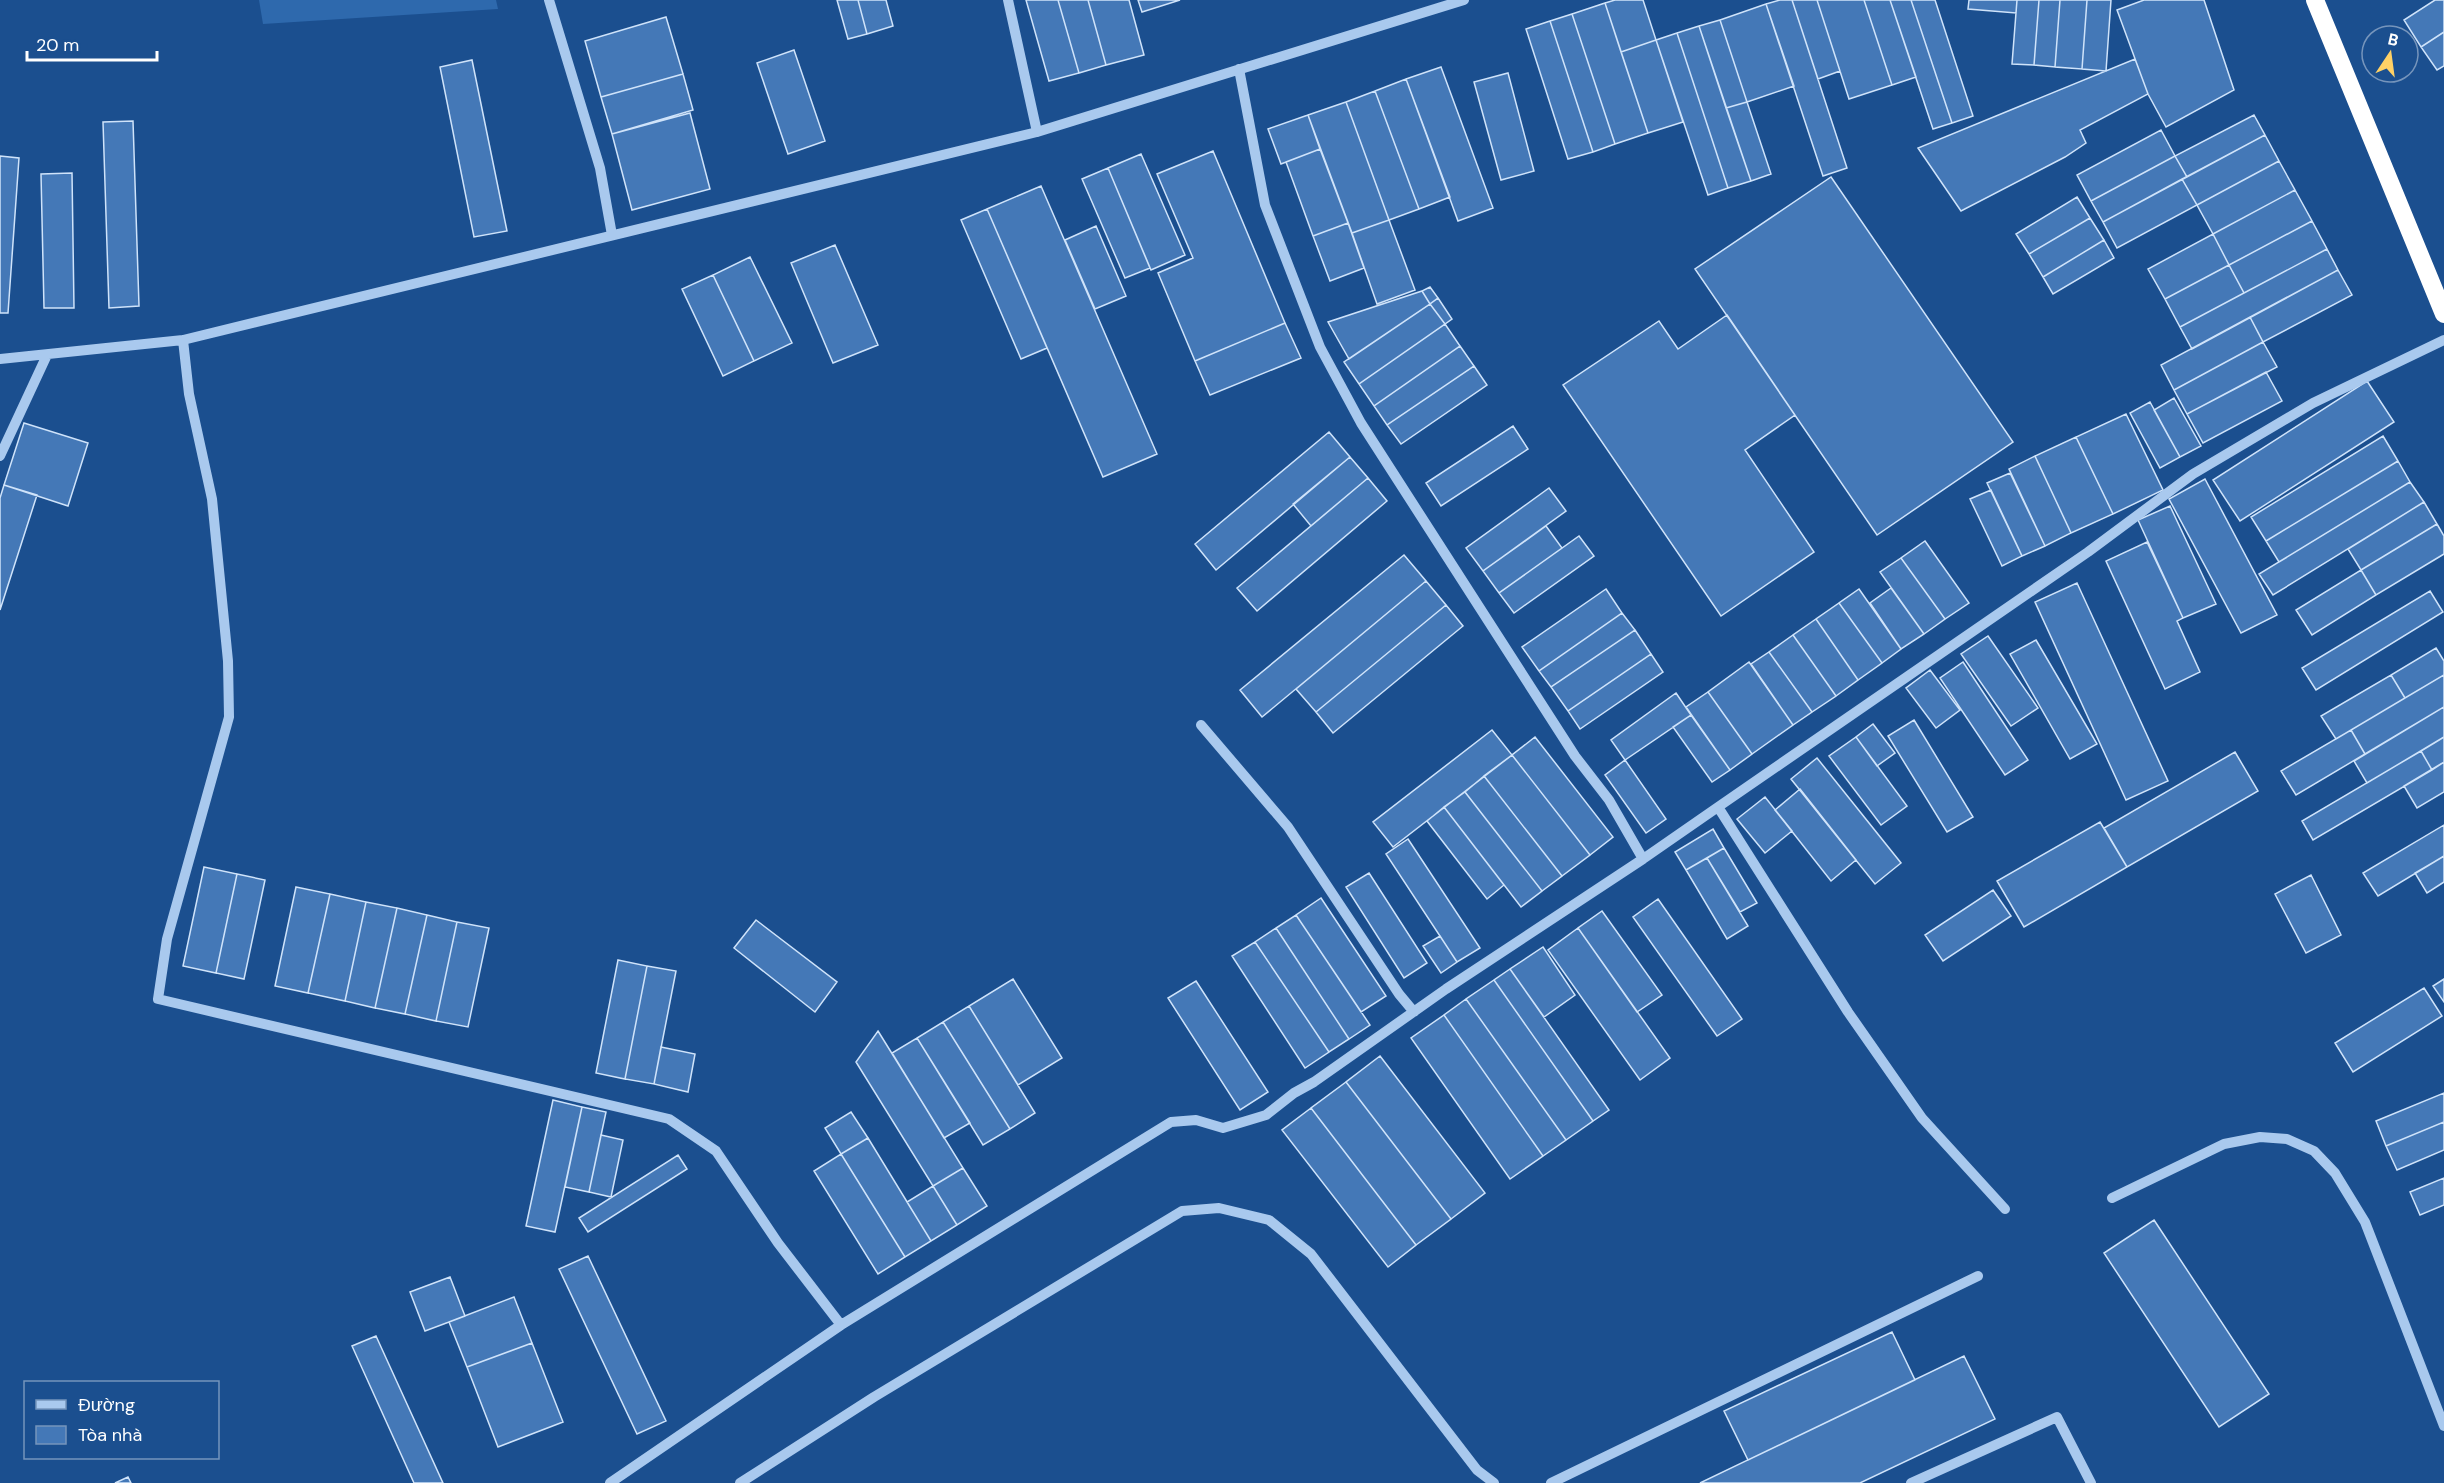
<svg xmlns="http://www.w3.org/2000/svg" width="2444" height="1483" viewBox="0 0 2444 1483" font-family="'DM Sans',sans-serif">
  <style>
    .green { fill: #2e69ad }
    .building { fill: #4478b7; stroke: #cfe3fa; stroke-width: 1.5 }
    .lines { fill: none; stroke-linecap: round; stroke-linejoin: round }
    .minor { stroke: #a9c9ee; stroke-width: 10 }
    .highway { stroke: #fff; stroke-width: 18 }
  </style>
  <rect width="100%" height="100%" fill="#1b4f8f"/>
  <path class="green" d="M259,0h237l2,9 -235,15z"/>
  <path class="building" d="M837,0h21l9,34 -19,5z
    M858,0h28l7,26 -26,8z
    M1026,0h32l21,73 -30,8z
    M1058,0h30l18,65 -27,8z
    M1088,0h41l15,55 -38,10z
    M1138,0h42l-38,12z
    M1615,0h28l13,40 -35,12 -16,-49z
    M1780,0h12l55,168 -24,8 -57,-172z
    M1792,0h25l23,71 -22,8z
    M1817,0h47l28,85 -43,14z
    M1864,0h26l26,77 -24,8z
    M1890,0h21l41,123 -19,6z
    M1911,0h24l38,116 -21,7z
    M1969,0h48l-1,13 -48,-4z
    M2017,0h22l-5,65 -22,-1z
    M2039,0h21l-5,67 -21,-2z
    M2060,0h27l-5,69 -27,-2z
    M2087,0h24l-5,71 -24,-2z
    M2144,0h60l30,90 -68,37 -18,-33 -31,-84z
    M2435,0h9v32l-23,15 -17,-27z
    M1605,3l43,130 -33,11 -43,-130z
    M1766,4l28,82 -47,16 -27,-82z
    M1572,14l43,130 -22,8 -43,-131z
    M666,17l17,57 -82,23 -16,-56z
    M1720,20l27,82 -21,6 -27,-82z
    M1550,21l43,131 -25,7 -42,-130z
    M1699,26l52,155 -23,7 -51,-155z
    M2444,32v34l-7,4 -16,-23z
    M1677,33l51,155 -20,7 -52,-155z
    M1656,40l27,82 -35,11 -27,-81z
    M794,50l31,91 -37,13 -31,-91z
    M2135,59l13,35 -68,36 6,13 -21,14 -104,54 -43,-63z
    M472,60l35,171 -33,6 -34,-170z
    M1441,67l52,141 -35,13 -52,-142z
    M1508,73l26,98 -33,9 -27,-98z
    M683,74l10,36 -81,24 -11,-37z
    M1406,79l44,118 -31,12 -44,-118z
    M1375,91l44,118 -30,11 -43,-118z
    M1346,102l43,118 -37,13 -44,-118z
    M1747,102l24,72 -20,7 -25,-73z
    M690,113l20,76 -78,21 -20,-76z
    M1308,115l12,34 -39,15 -13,-35z
    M2254,115l11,20 -78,42 -12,-21z
    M133,121l6,185 -30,2 -6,-186z
    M2161,130l14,26 -84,45 -14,-26z
    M2265,135l14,26 -82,44 -15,-26z
    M1320,149l28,74 -35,13 -27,-74z
    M1213,151l72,172 -90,38 -37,-88 35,-15 -36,-84z
    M1141,154l44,101 -34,15 -43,-102z
    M0,156l19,2 -11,155h-8z
    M2175,156l12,21 -84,45 -12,-21z
    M2279,161l16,29 -82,44 -16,-29z
    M1108,168l42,100 -25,10 -43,-99z
    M72,173l2,135h-30l-3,-134z
    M1831,177l182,265 -136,93 -182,-266z
    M2182,179l15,26 -80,43 -14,-26z
    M1041,186l116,268 -54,23 -116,-268z
    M2295,190l17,31 -83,44 -16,-31z
    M2077,197l13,21 -61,36 -13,-20z
    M987,209l60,139 -26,11 -60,-139z
    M2090,218l14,22 -61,37 -14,-23z
    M1389,220l26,70 -38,14 -25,-71z
    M2312,221l15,28 -83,44 -15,-28z
    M1348,223l16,45 -34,13 -17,-45z
    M1096,226l30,70 -31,13 -30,-69z
    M2213,234l16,31 -64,34 -17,-30z
    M2104,240l10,18 -61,36 -10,-17z
    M835,245l43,100 -45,18 -42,-100z
    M2327,249l11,21 -146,79 -12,-22z
    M750,257l42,86 -38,18 -41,-86z
    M2229,265l15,28 -64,34 -15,-28z
    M2338,270l14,25 -89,47 -13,-25z
    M713,275l41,86 -31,15 -41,-87z
    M1430,287l8,11 -8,6 -8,-13z
    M1422,291l8,13 -81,55 -21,-37z
    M1438,298l14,21 -7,5 -15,-20z
    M1430,304l15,20 -86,60 -15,-22z
    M1727,315l68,100 -50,35 69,102 -93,64 -158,-231 96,-64 19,28z
    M2250,317l13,25 -89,48 -13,-25z
    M1285,323l16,35 -91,37 -15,-34z
    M1445,324l15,22 -86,60 -15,-22z
    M2263,342l14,25 -90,47 -13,-24z
    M1460,346l14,20 -87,59 -13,-19z
    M1474,366l13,19 -86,59 -14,-19z
    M2266,372l16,29 -79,42 -16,-29z
    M2367,381l27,41 -154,99 -27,-41z
    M2174,398l27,48 -21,11 -26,-47z
    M2150,402l30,55 -20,11 -30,-55z
    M2126,414l37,76 -50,24 -37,-77z
    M24,423l64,20 -20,63 -64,-21z
    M1513,426l15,23 -87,57 -15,-23z
    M1329,432l21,25 -134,113 -21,-26z
    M2383,436l15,25 -132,80 -15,-24z
    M2076,437l37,77 -42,19 -36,-77z
    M2035,456l36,77 -26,13 -36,-77z
    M1350,457l18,21 -57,48 -18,-22z
    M2398,461l12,21 -131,80 -13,-21z
    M2010,473l35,73 -23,10 -35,-73z
    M1368,478l19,23 -130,110 -20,-23z
    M2205,479l72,136 -36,18 -72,-134z
    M2410,482l14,20 -151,93 -14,-21z
    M4,485l33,10 -37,115v-112z
    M1549,488l17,23 -83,60 -17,-23z
    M1991,490l31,66 -20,10 -32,-67z
    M2424,502l13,22 -76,46 -13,-21z
    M2170,506l46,98 -33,14 -45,-98z
    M2437,524l7,12v18l-68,41 -15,-25z
    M1546,526l16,22 -63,45 -16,-22z
    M1579,536l15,20 -80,57 -15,-20z
    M1925,541l44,62 -24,16 -44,-61z
    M2147,542l36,76 -6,3 23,51 -35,17 -59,-128z
    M1404,555l22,26 -164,136 -22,-27z
    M1901,558l44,61 -21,15 -44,-62z
    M2361,570l15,25 -64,40 -16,-25z
    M1426,581l20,24 -130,107 -20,-23z
    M2077,583l91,198 -42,19 -91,-198z
    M1891,588l33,46 -23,15 -31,-46z
    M1606,589l16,24 -83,58 -17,-24z
    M1859,589l42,60 -19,14 -43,-60z
    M2430,591l13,21 -127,78 -14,-22z
    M1839,603l43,60 -24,17 -42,-61z
    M1446,605l17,21 -130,107 -17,-21z
    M1622,613l13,17 -84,57 -12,-16z
    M1816,619l42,61 -22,16 -43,-61z
    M1635,630l16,24 -83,57 -17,-24z
    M1793,635l43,61 -24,16 -43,-60z
    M1988,636l50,72 -27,18 -50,-72z
    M2036,640l61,104 -27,15 -60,-105z
    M2436,648l8,13v14l-39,23 -14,-23z
    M1769,652l43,60 -19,13 -42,-61z
    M1651,654l12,18 -83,57 -12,-18z
    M1749,662l44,63 -41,29 -44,-62z
    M1963,662l65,98 -23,15 -65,-97z
    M1930,670l30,40 -24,18 -30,-40z
    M2391,675l14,23 -69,41 -15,-23z
    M2444,675v32l-79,47 -14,-24z
    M1708,692l44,62 -22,16 -44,-63z
    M1676,693l15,22 -66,45 -14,-20z
    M2444,707v30l-77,46 -13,-22z
    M1691,715l39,55 -18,12 -39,-55z
    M1914,720l59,97 -26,15 -59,-96z
    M1873,724l22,29 -18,13 -21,-29z
    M1492,730l20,25 -119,92 -20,-25z
    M2351,730l14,24 -69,41 -15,-24z
    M1535,737l78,100 -23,18 -78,-100z
    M1856,737l51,69 -26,19 -52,-69z
    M2444,737v25l-12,8 -11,-19z
    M2421,751l11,19 -119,70 -11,-19z
    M2235,752l23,39 -131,76 -23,-39z
    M1512,755l78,100 -28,21 -78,-100z
    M1817,758l84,105 -26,21 -84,-105z
    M1625,760l41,59 -20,14 -41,-58z
    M2444,762v30l-27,16 -13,-22z
    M1484,776l78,100 -20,15 -77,-99z
    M1800,789l56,71 -25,21 -56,-71z
    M1465,792l77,99 -21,16 -77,-100z
    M1765,797l27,34 -27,22 -28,-34z
    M1444,807l60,78 -17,14 -60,-78z
    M2100,822l27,45 -103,60 -27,-46z
    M2444,825v31l-66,40 -15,-23z
    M1713,829l11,19 -38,22 -11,-18z
    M1408,839l72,109 -23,14 -71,-108z
    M1724,848l33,55 -17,9 -33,-54z
    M2444,856v26l-17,11 -12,-20z
    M1707,858l41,68 -21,13 -41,-69z
    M204,867l33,7 -21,99 -33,-7z
    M1369,873l58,90 -23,15 -58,-91z
    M237,874l28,6 -21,99 -28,-6z
    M2311,875l30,60 -35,18 -31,-59z
    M296,887l34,7 -22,99 -33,-7z
    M1993,890l18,26 -68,45 -18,-26z
    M330,894l36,8 -21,99 -37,-8z
    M1321,898l65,98 -25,16 -65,-97z
    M1658,899l84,120 -25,17 -84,-119z
    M366,902l31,6 -22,100 -30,-7z
    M397,908l30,7 -22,99 -30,-6z
    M1602,911l60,84 -25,17 -59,-84z
    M427,915l30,7 -21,99 -31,-7z
    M1296,915l74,110 -21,14 -73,-111z
    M756,920l81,62 -22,30 -81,-64z
    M457,922l32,6 -21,99 -32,-6z
    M1276,928l73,111 -20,13 -74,-110z
    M1578,928l92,130 -30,22 -92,-130z
    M1440,936l17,26 -16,11 -18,-27z
    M1255,942l74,110 -24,16 -73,-112z
    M1543,947l32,48 -31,22 -34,-48z
    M618,960l29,6 -22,113 -29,-6z
    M647,966l29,5 -22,113 -29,-5z
    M1510,969l99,141 -16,11 -99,-141z
    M1013,979l49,79 -44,27 -49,-79z
    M2444,979v23l-11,-16z
    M1494,980l99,141 -27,19 -100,-141z
    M1196,981l72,111 -28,18 -72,-112z
    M2424,988l18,28 -89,56 -18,-29z
    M1466,999l100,141 -23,16 -99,-141z
    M969,1006l66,107 -25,16 -67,-107z
    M1444,1015l99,141 -33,23 -99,-141z
    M943,1022l67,107 -27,16 -66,-107z
    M878,1031l85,137 -30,18 -77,-124z
    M917,1038l53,85 -26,15 -52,-85z
    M661,1047l34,7 -7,38 -34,-8z
    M1380,1056l105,137 -34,26 -105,-137z
    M1346,1082l105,137 -35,26 -105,-137z
    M2444,1093v29l-58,24 -10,-25z
    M553,1100l29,7 -27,125 -29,-6z
    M582,1107l24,5 -17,80 -24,-5z
    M1311,1108l105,137 -28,22 -106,-137z
    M851,1112l17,26 -27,16 -16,-26z
    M2444,1122v28l-47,20 -11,-24z
    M601,1135l22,5 -12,57 -22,-5z
    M868,1138l63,103 -26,16 -64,-103z
    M841,1154l64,103 -27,17 -64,-103z
    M678,1155l9,14 -99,63 -9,-14z
    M963,1168l24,38 -30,19 -24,-39z
    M2444,1178v27l-24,10 -10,-23z
    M933,1186l24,39 -26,16 -24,-39z
    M2154,1220l115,174 -50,33 -115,-174z
    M588,1256l78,165 -29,13 -78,-165z
    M450,1277l15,39 -40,15 -15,-39z
    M514,1297l18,46 -65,24 -18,-45z
    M1892,1332l23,48 -167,80 -24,-49z
    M376,1336l67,147h-29l-62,-137z
    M532,1343l31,79 -65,25 -31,-80z
    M1964,1356l31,63 -135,64h-160z
    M128,1477l3,6h-16z"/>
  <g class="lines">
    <path class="minor" d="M549,0l51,168 12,67
      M1008,0l29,132
      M1239,69l26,136 55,142 41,76 214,333 34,44 34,59 75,-52 130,205 74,106 83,91
      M183,340l6,54 23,105 16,162 1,56 -62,222 -9,60 511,120 47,32 62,92 63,82
      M0,359l183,-19 854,-208 427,-132
      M0,456l47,-101
      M1201,725l87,102 111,167 15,18
      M1718,807l370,-255 105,-78 120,-71 131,-63
      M2112,1198l112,-54 36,-7 27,2 27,12 21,22 30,49 79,204
      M610,1483l231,-158 330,-203 25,-2 27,8 43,-13 28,-22 20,-11 132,-93 197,-130
      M740,1483l134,-86 308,-186 37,-3 50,12 42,34 166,216 17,13
      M1551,1483l427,-207
      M1911,1483l146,-66 34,66"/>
    <path class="highway" d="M2315,0l129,314"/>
  </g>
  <rect x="24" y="1381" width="195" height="78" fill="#1b4f8f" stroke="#7695bc" stroke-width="1.5"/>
  <rect x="36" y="1400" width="30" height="9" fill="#a9c9ee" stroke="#7695bc" stroke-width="1.5"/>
  <text x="78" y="1411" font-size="18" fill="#ffffff">Đường</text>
  <rect x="36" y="1426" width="30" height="18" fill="#4478b7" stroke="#7695bc" stroke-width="1.5"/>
  <text x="78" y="1441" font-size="18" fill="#ffffff">Tòa nhà</text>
  <g transform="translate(2390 54) rotate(13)"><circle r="28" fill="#1b4f8f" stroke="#7695bc" stroke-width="1.5"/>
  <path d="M0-4.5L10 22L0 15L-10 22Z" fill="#ffd166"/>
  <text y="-9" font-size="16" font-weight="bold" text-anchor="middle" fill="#ffffff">B</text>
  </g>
  <path d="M27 51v9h130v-9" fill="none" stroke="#ffffff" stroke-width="3"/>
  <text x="36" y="51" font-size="18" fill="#ffffff" stroke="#1b4f8f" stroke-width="4.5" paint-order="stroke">20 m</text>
</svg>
